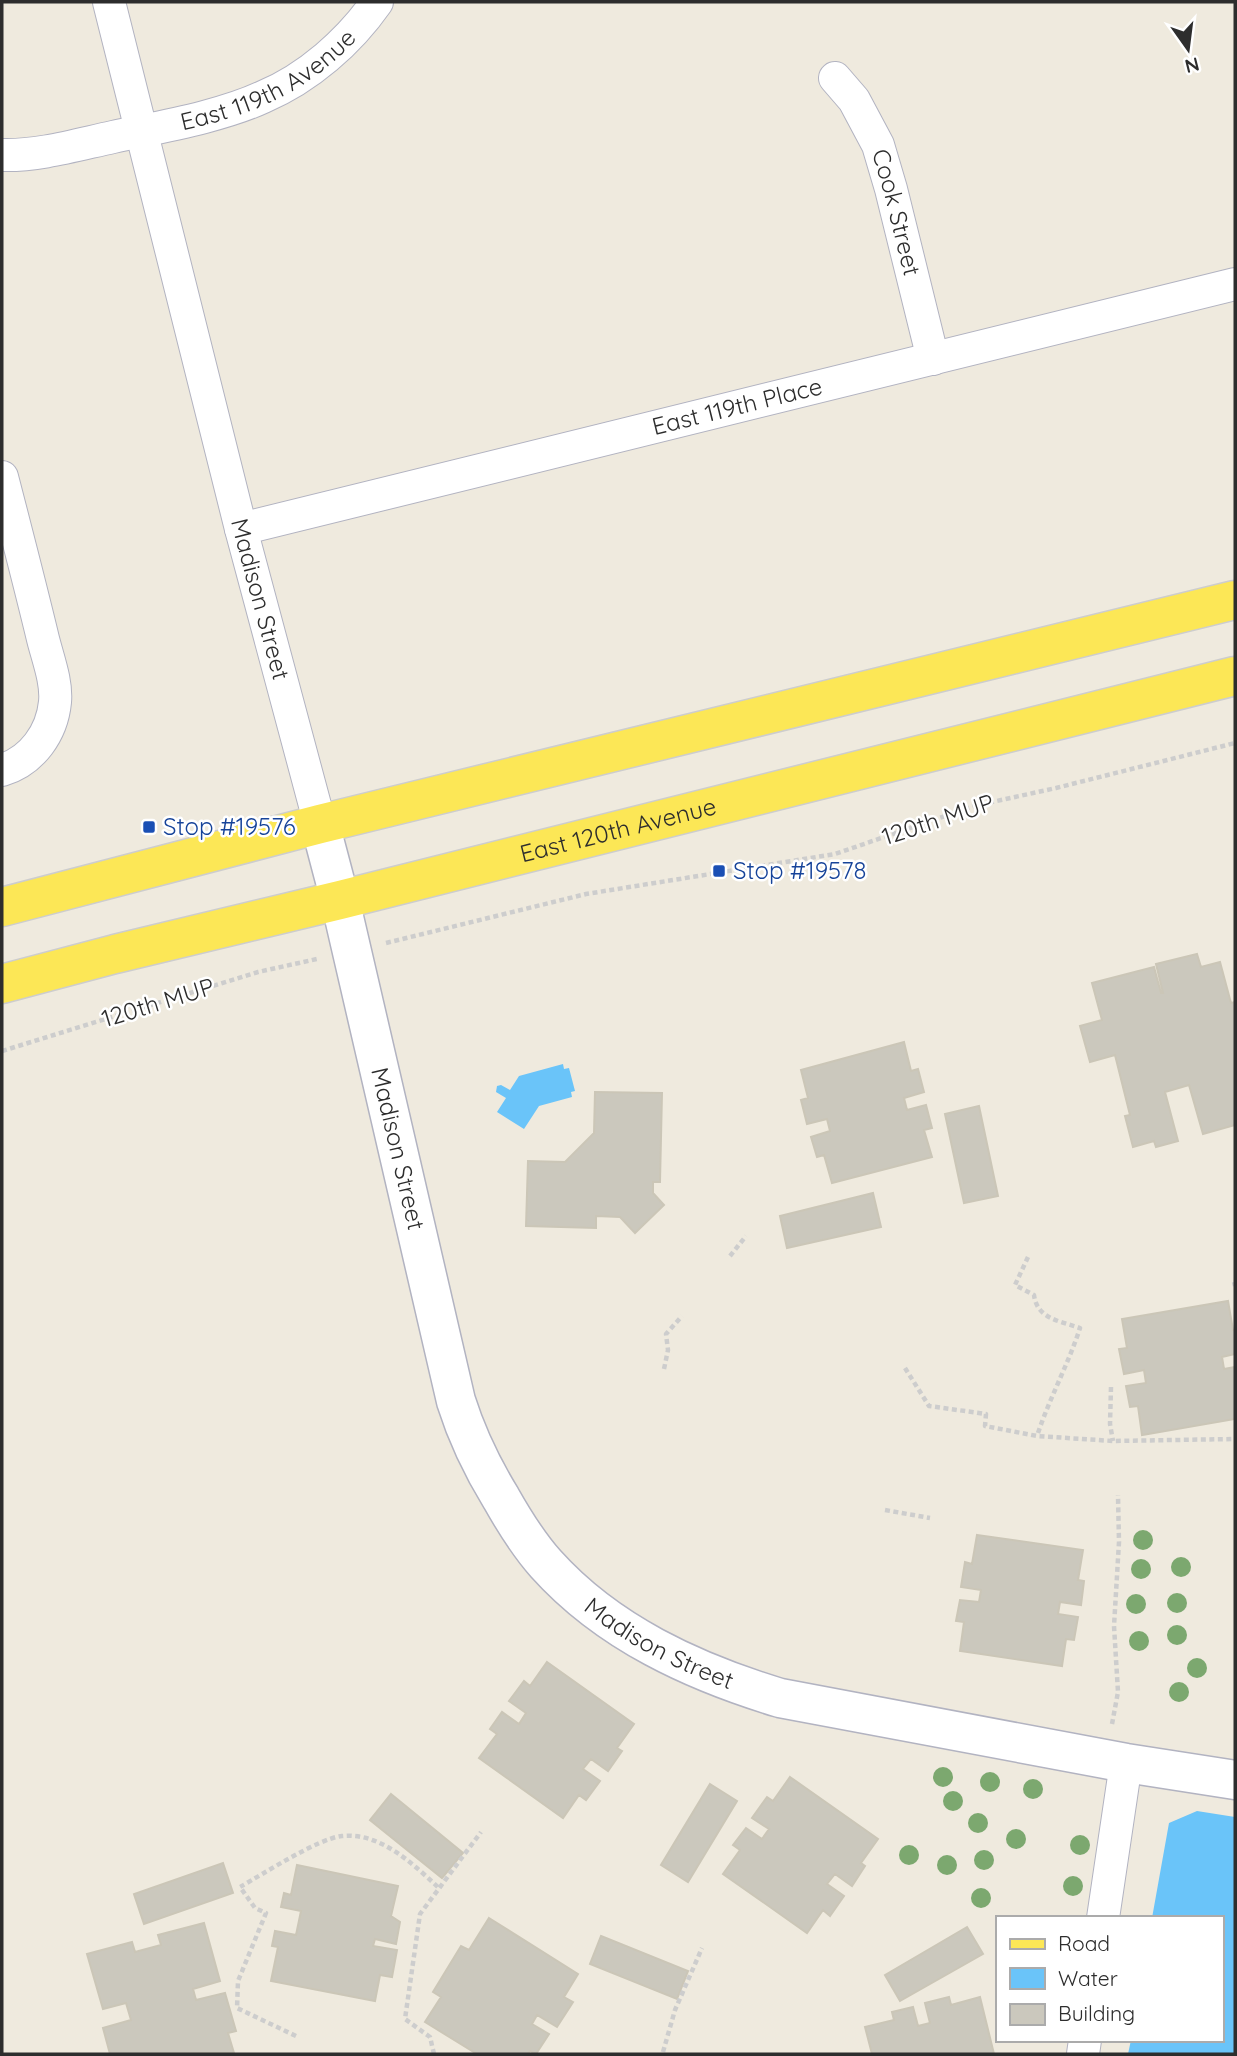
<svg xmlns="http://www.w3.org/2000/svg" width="1237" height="2056" viewBox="0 0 1237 2056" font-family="Quicksand,sans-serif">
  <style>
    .water { fill: #6ac4f9 }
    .building { fill: #cbc8bd; stroke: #cbc6b7; stroke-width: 2 }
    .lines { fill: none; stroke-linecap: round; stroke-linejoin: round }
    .street-casing { stroke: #b2b3c1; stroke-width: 34 }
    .secondary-casing { stroke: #b2b3c1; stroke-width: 41 }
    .primary-casing { stroke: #cdcdcd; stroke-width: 41 }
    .path { stroke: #cdcdcd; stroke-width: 4.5; stroke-dasharray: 5 3.5; stroke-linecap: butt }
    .street { stroke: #fff; stroke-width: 32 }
    .secondary { stroke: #fff; stroke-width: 38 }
    .primary { stroke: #fce756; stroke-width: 38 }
    .tree { fill: #7ca86f }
    .transit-dot { fill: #1a4fb4; stroke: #fff; stroke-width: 2.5 }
    .labels { text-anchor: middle; stroke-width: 5; stroke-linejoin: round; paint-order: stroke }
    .street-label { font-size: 24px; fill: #2d2d2d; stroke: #fff }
    .transit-label { font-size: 24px; fill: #164399; stroke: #fff; text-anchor: start }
  </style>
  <rect width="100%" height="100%" fill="#efeade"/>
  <path class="water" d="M563,1064l1,5 5,-1 6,23 -4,1 1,5 -33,9 -15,23 -27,-17 9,-14 -10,-6 1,-6 4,-1 9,5 9,-14z
    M1197,1811l38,6v237h-107l3,-14h90v-122h-69l17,-95z"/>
  <path class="building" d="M1197,954l4,13 19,-5 11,41 4,-1v123l-32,9 -14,-49 -24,7 13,49 -22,6 -2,-6 -21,6 -8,-31 5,-1 -15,-60 -25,7 -10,-36 22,-6 -10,-37 62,-16 7,26h2l-7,-29z
    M904,1042l7,29 7,-2 6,23 -20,6 3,12 19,-5 6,23 -8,2 8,27 -100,26 -8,-28 -7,2 -6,-20 19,-6 -3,-12 -20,5 -6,-24 7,-2 -7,-28z
    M595,1092l67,1 -2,89h-7v11l11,12 -29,28 -15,-16 -24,-1v12l-70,-2 2,-65 37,1 29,-29z
    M979,1106l19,90 -34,7 -19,-89z
    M873,1193l8,34 -94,21 -7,-32z
    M1228,1301l5,29h2v24l-13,3 2,12 11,-2v52l-93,16 -4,-29 -8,1 -4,-21 20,-3 -2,-13 -20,4 -5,-25 8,-1 -5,-29z
    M977,1535l106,15 -5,30 6,1 -3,24 -21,-3 -2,12 20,3 -4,23 -8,-1 -4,27 -102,-15 4,-29 -8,-1 4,-21 19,2 2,-12 -20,-3 4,-25 7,2z
    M547,1662l87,62 -17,24 5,3 -14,20 -17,-12 -8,10 17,12 -14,19 -7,-5 -16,23 -84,-60 18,-24 -7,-5 12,-17 17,12 7,-11 -17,-12 15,-20 6,5z
    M790,1777l88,62 -17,24 4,3 -13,20 -17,-12 -8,10 17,12 -14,20 -7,-6 -16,23 -84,-59 17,-24 -7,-5 13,-17 16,11 7,-10 -17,-11 15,-21 6,4z
    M710,1784l27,17 -49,81 -27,-17z
    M391,1794l72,59 -21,25 -72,-58z
    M223,1863l10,30 -89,31 -10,-30z
    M297,1865l101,21 -7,30 9,6 -4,22 -21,-5 -2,7 24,4 -5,27 -12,-2 -5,26 -104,-20 7,-34 -6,-1 3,-15 21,4 5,-24 -20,-4 3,-14 7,2z
    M489,1918l89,56 -14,23 9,5 -16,25 -20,-12 -5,9 17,10 -13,20 -6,-3 -2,3h-51l-52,-32 16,-25 -8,-5 28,-46 8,4z
    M204,1923l16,58 -27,8 3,11 29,-7 11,38 -8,2 6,20 -124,1 -7,-26 28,-8 -5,-17 -23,6 -16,-55 45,-12 3,10 26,-7 -3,-10z
    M967,1927l16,27 -83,47 -15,-26z
    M601,1936l87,35 -11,28 -87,-35z
    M949,1997l2,8 29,-8 14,57h-122l-7,-27 29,-7 -2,-8 21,-5 5,19 12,-3 -5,-20z"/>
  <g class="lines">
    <defs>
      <g id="street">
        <path id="s1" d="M109,2l132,527 79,295"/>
        <path id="s2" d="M835,78l19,22 24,45 13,44 42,170"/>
        <path id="s3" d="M2,155c37,1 74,-10 111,-18 46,-10 107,-20 150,-40 45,-19 86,-55 114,-95"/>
        <path d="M2,477c14,54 28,108 41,162 5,20 14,43 12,63 -3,31 -23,59 -53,68"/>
        <path id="s4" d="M241,529l994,-245"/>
        <path d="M1103,1918l23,-155"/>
        <path d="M1083,2054l2,-14"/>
      </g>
      <g id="secondary">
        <path id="s5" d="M320,824l20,76 116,501c11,35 26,66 45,97 13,23 28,47 45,66 62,69 148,108 234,134l346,65 109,17"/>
      </g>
      <g id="primary">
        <path d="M2,907l318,-83 915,-224"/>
        <path id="s6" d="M2,984l113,-30 225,-54 895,-224"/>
      </g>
    </defs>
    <use href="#street" class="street-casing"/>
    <use href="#secondary" class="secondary-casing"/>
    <use href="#primary" class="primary-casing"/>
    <path class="path" d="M386,943l200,-49 249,-40 139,-48 82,-18 179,-45
      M2,1051l256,-79 59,-13
      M730,1256l16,-20
      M1028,1257l-13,28 19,10c3,24 26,26 46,33 -12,37 -31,71 -43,108
      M1234,1282l1,4
      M905,1368l24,38 57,8 -1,12 52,10 76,5 122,-2
      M664,1369l4,-19 -2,-16 16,-18
      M1111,1387l-1,37 3,17
      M885,1510l45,8
      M1112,1724l6,-32 -4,-66 5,-84 -1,-47
      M296,2036l-59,-28 1,-27 28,-68 -11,-5 -15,-21c23,-13 79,-49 102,-51 39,-4 72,29 98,53
      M663,2052l12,-42 27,-62
      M434,2054l-4,-17 -25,-18 15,-105 61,-82"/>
    <use href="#street" class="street"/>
    <use href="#secondary" class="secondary"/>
    <use href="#primary" class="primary"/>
  </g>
  <g class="tree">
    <circle cx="1143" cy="1540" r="10"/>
    <circle cx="1181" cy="1567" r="10"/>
    <circle cx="1141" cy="1569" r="10"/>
    <circle cx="1177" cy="1603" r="10"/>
    <circle cx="1136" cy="1604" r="10"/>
    <circle cx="1177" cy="1635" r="10"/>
    <circle cx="1139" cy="1641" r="10"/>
    <circle cx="1197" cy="1668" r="10"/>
    <circle cx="1179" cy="1692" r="10"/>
    <circle cx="943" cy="1777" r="10"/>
    <circle cx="990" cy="1782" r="10"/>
    <circle cx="1033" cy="1789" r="10"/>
    <circle cx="953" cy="1801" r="10"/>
    <circle cx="978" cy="1823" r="10"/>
    <circle cx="1016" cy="1839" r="10"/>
    <circle cx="1080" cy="1845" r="10"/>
    <circle cx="909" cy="1855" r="10"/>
    <circle cx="984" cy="1860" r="10"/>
    <circle cx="947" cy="1865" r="10"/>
    <circle cx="1073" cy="1886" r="10"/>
    <circle cx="981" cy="1898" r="10"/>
  </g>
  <g class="transit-dot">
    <rect x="142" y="820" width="14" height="14" rx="3.5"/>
    <rect x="712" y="864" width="14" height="14" rx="3.5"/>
  </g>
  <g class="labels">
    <g class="street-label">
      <text dy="8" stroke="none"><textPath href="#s3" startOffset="280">East 119th Avenue</textPath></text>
      <text dy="8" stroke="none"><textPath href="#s2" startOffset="150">Cook Street</textPath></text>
      <text dy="8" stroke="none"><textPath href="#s4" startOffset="511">East 119th Place</textPath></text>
      <text dy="8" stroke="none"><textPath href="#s1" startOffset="616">Madison Street</textPath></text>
      <text transform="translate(938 820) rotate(-18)" y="8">120th MUP</text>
      <text dy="8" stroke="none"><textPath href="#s6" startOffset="635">East 120th Avenue</textPath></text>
      <text transform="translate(158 1003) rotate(-17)" y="8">120th MUP</text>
      <text dy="8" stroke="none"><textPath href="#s5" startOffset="334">Madison Street</textPath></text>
      <text dy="8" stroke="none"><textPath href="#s5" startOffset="920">Madison Street</textPath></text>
    </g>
    <g class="transit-label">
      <text x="163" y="835">Stop #19576</text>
      <text x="733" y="879">Stop #19578</text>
    </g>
  </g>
  <rect width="1237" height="2056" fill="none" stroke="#2d2d2d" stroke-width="7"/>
  <rect x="996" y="1916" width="228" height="126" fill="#ffffff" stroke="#ababab" stroke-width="2"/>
  <rect x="1010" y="1939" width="35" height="10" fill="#fce756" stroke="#ababab" stroke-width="2"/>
  <text x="1058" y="1951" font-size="21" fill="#2d2d2d">Road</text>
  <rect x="1010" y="1968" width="35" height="21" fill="#6ac4f9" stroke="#ababab" stroke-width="2"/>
  <text x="1058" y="1986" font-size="21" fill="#2d2d2d">Water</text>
  <rect x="1010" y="2004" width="35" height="21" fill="#cbc8bd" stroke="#ababab" stroke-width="2"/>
  <text x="1058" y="2021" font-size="21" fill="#2d2d2d">Building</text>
  <g transform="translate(1188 49) rotate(166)" stroke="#ffffff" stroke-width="5" paint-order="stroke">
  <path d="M0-5L12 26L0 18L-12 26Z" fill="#2d2d2d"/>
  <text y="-10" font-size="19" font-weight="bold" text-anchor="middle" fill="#2d2d2d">N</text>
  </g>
</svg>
